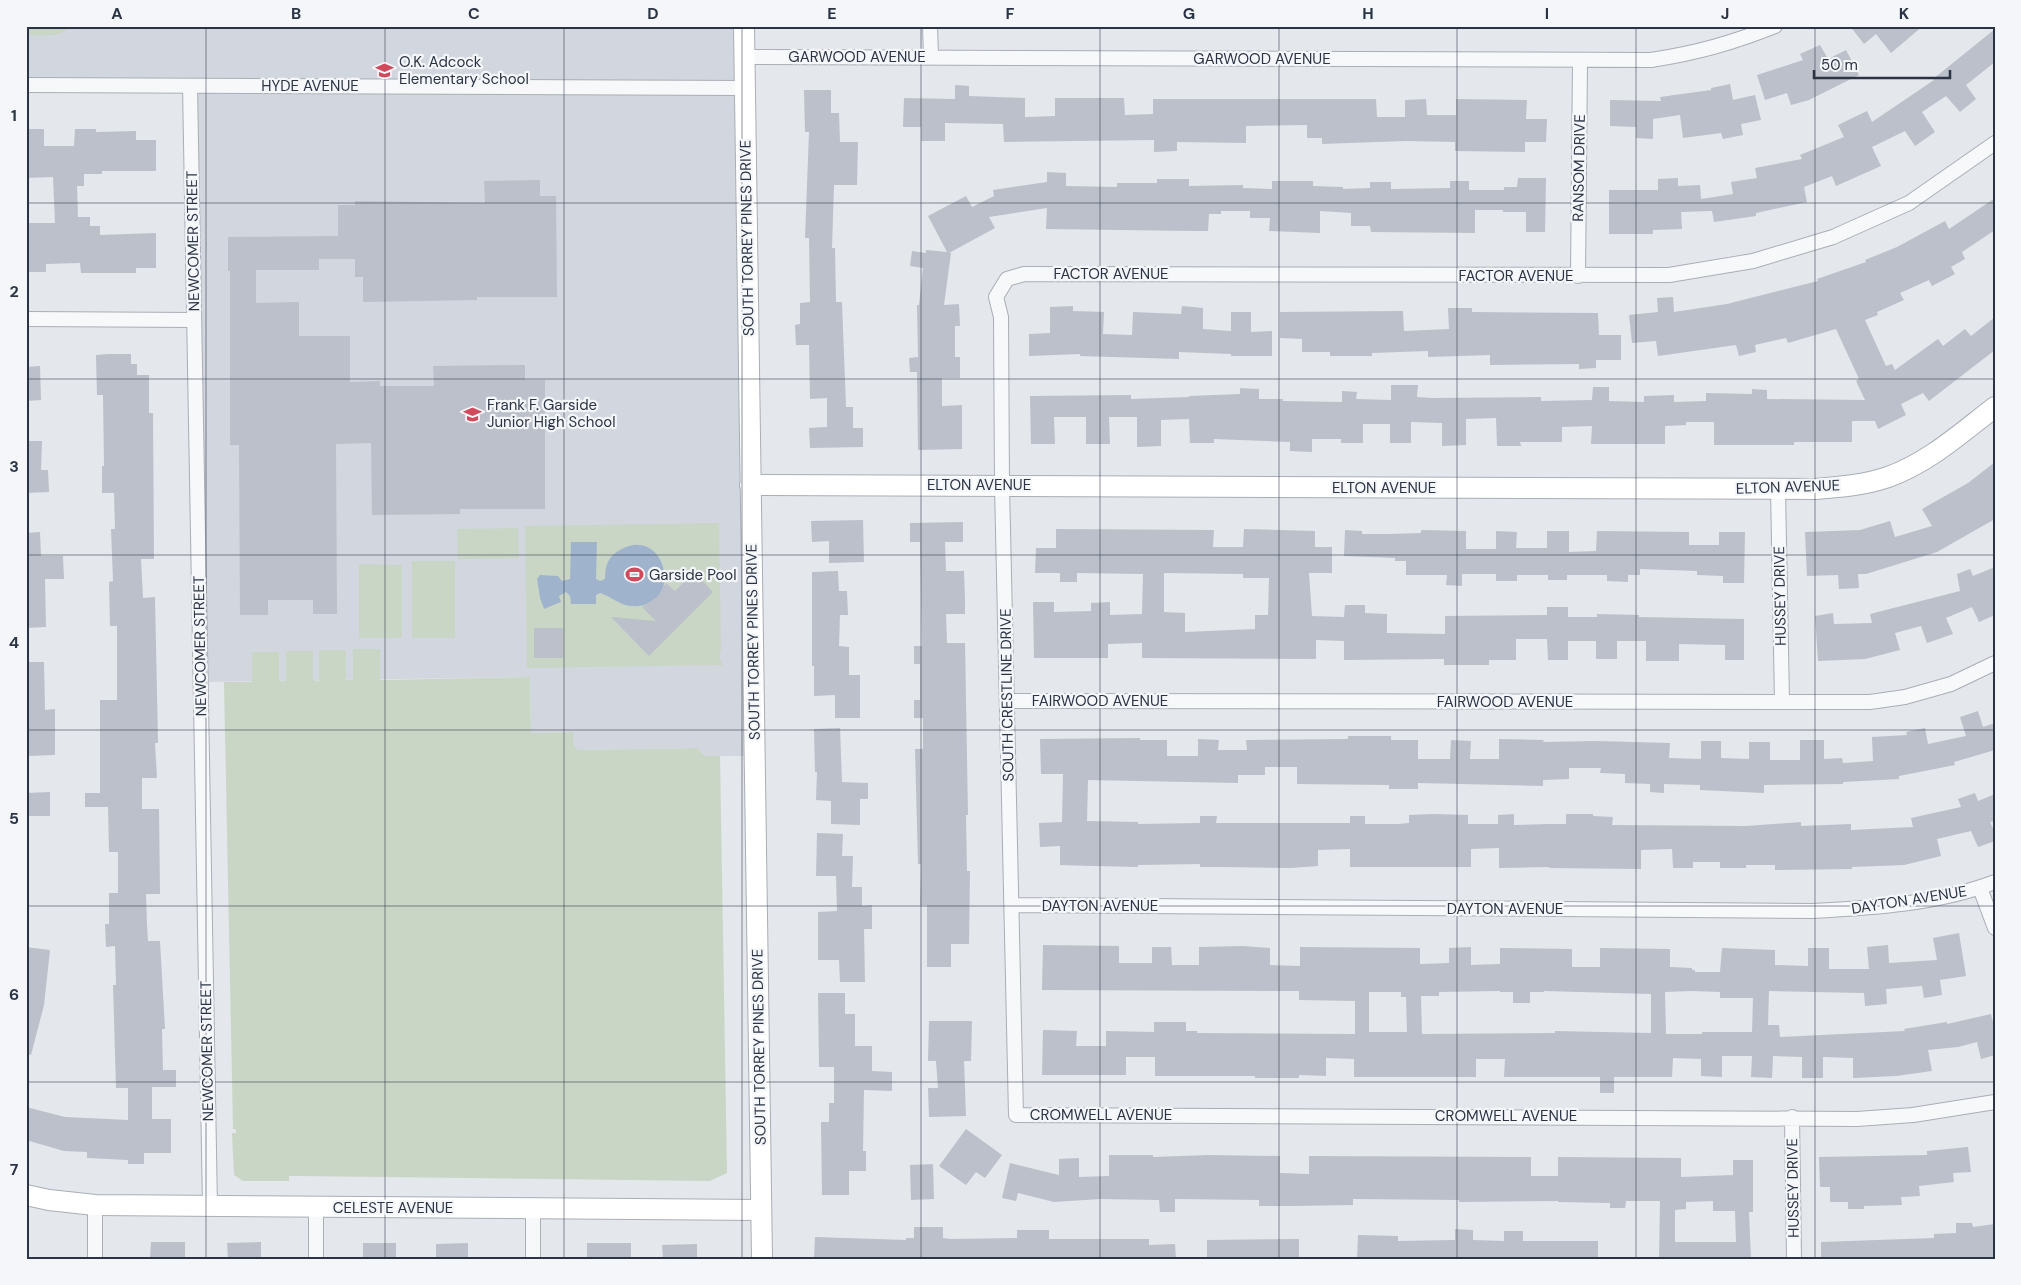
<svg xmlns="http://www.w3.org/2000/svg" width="2021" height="1285" viewBox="0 0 2021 1285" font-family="'DM Sans',sans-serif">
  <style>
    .built { fill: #d2d6de }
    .green { fill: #c9d6c5 }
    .water { fill: #9fb4cc }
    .building { fill: #bbc0ca; fill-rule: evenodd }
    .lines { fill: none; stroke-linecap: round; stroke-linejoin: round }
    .street-casing { stroke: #a9aeb7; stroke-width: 16 }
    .secondary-casing { stroke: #a9aeb7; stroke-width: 22 }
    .street { stroke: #f7f8fa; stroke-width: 14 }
    .secondary { stroke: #fff; stroke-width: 20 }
    .grid { fill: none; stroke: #2b3445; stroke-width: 1; stroke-opacity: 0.55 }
    .labels { text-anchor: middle; stroke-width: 4.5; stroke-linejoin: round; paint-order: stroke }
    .street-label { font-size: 15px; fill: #2b3445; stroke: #f4f6f9 }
    .poi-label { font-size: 15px; fill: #2b3445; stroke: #f4f6f9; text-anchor: start }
    .neatline { fill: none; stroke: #2b3445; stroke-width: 2 }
    .grid-label { font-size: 16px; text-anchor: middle; font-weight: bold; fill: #2b3445 }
  </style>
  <rect width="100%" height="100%" fill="#e4e7ec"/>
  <path class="built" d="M26,26h717l12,730h-50l-8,-8 -119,2 -5,-6v-12l-42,1 -1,-56 -329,5 -11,-596 -164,-1z"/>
  <path class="green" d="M26,26h43c-7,13 -29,9 -43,9z
    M719,523l2,127 -2,6 4,9 -196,3 -2,-142z
    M518,528l1,30 -61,1 -1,-30z
    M412,561h43v77h-43z
    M359,564l43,1v73h-43z
    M353,649h27v31l150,-3 1,56 42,-1v12l5,6 119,-2 8,8h15l7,417 -17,8 -415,-5h-6v5h-46l-9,-6 -2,-42h4v-4h-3l-9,-447h28v-30h27v29h7v-30h27v29l6,1v-31h27v30h7z"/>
  <path class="water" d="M571,542h26l-1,37 4,2 5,-2c0,-13 3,-23 15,-29 46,-27 67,60 11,56 -9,0 -21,-10 -31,-13l-4,2v9h-25l-1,-8 -4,-4 -7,4 2,6 -17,7 -4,-11 -3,-19 3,-4 18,1 4,5 8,-2z"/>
  <path class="building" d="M1850,26h73l-32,27 -15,-19 -12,10z
    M1995,29v33l-29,23 10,14 -16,13 -14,-16 -24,16 13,20 -20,14 -10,-15 -33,16 9,19 -45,20 -4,-10 -28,11 3,15 -51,11v3l-42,6 -2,-11 -31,1 1,17 -29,1v4h-44v-44h49v-11l20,-1v8l22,-1 1,14 32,-5 -2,-12 26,-4 -2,-10 47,-9 -2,-4 44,-18 -6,-12 29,-14 5,11 62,-42 -1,-1z
    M1820,45l8,14 18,-9 13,25 -50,25 -18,5 -4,-12 -22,7 -8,-25 46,-15 -3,-6z
    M1730,84l3,16 22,-5 6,25 -20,4 2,11 -20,4 -2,-6 -38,5 -3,-23 -27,4v20l-17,-1v-11l-26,-1v-26l51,1 -1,-4 51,-7v-2z
    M955,85l14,1v10l56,2v19l30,-1v-18h69l1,17 28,-1v-15h223l1,18h28v-17l21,-1 1,16h29v-16l71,1 -1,19h21l-1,23h-21v10l-70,-1v-9l-49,-1 -84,3v-6h-15v-13l-61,1v17l-69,-1v9l-23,1v-12l-150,2 -1,-18 -58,-1v18h-24v-14h-18l1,-29 51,1z
    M804,90h27v23h8l1,29h18l-1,43h-23l-2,63h3l1,54h6l4,105h7v21h10v19l-53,1 -1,-20 18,-1v-29l-17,1 -1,-54h-13l-1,-20 5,-1v-21l10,-1 -1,-64h-4l4,-106h-4z
    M26,129h18v17h30l1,-17h21v3l40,-1v9h20v31h-54v3h-18v12h-7l1,31h12v9h10v9l56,-2v35h-20v5h-55l-1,-10 -34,1v8h-20v-49h29l-2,-46 -27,1z
    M1047,172l19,1v13l51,1v-4h40v-4h32v7l54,-1v3l29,1v-8h41v5l30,1v2l27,-1v-6h21v7l59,-1v-7h19v9h35v-3h13l1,-9h28l-1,54h-19v-20h-23v-2h-28v23l-104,-1 -1,-6h-19v-13l-31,-2v22l-51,-2 1,-13h-20v-7h-29v3h-12l-1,17h-14l-148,-2 1,-21 -58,9 6,11 -46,25h2l-7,52 15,-1 1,22h-5v31h5v21h-18v28l20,-1v44l-44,1 -1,-78h-7l-1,-14 9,-1 -1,-52h2l4,-37 -13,-2 2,-15 14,2v-3l21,2 -19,-36 38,-20 6,11 22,-11 -1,-6 54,-8z
    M540,180v16h16l1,101h-80v3l-114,2v-25h-8v-18h-36v11h-63v33l43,-1v34h51v46l30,-1v5h54l-1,-20 80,-1h12v15h20v129h-85v5l-88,1 -1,-72 -35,1 1,170h-24v-14h-45v15h-28l-1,-170h-9v-174h-2v-34l110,-1v-31h17v-4l130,2 -1,-22z
    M1995,198v32l-33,22 3,7 -14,8 4,7 -23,12 -3,-6 -29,13 4,7 -27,12 1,3 -13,5 21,46 6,-2 3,6 43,-31 5,7 22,-17 6,7 24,-19v33l-66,51 -6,-8 -22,11 5,11 -28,14 -3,-8h-23v21h-58v3h-80v-23h-28v3l-21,1v18h-74l1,-18 -30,1v15h-42l1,4h-24l-1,-28 -30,1v26l-24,1v-23l-31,-1v21h-21v-19h-27v19h-22v-4h-29v13l-22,-1v-9l-76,-3v4h-24l-1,-24 -28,1v26l-24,1v-30h-28l1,27h-24v-27h-32l1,27h-24l-1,-48 101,-1v4l58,-2v-1l51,-2v-6l19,1v10h24v2l59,1v-11l15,1 -1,7 35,1v-15h27l-1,12 15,1 109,-1v4l51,-1 1,-13h16v14l35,1v-6l30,-1v7l32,-1v-8l46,1v-5l15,1v9l98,1 -9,-19 3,-2 -23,-50 -48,14 -2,-5 -31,7 1,7 -17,4 -3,-11 -78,11 -2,-15 -24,2 -3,-28 29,-3 -1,-14 16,-1 1,15 53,-8 91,-23 -1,-2 49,-17 -1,-2 32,-13 48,-26 4,8z
    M1073,306v5l31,1 -1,22 29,1 1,-23 48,2 1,-8 21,2v21l28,2v-19h20v20l21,-1v25h-41v-2l-52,-2v7l-99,-3v-2l-51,2v-22l21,-1v-26z
    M1448,308h24v4l126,1 1,22h22v25h-25v8l-17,1v-5l-89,1v-10l-62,2v-6l-56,2v3h-42v-4h-28v-13l-22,-1v-26l123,-1 1,20 45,-2z
    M108,354h23v10h6v11h12v38h4l1,146h-13l2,39 12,-1 3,146h-3l2,35h-15v31h17l1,85h-14l1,30 1,17h12l5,88h-3l1,41h13v17h-24v32h19v34h-27v11h-16v-4l-41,-2v-6l-23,-1 -38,-11v-33l39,10 63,3v-32h-12l-3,-103h3l-1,-39 -9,1 -1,-23h4v-31h9v-41h-9l-1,-45h-23v-14h15v-93h17v-74h-7l-1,-44 4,-1 -2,-52h4l-1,-36h-12v-27h2l-1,-71h-6l-1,-40z
    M40,366l1,34 -15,1v-34z
    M26,441h16l-1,29h7l1,22 -23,1z
    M1995,462v57l-58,33 -71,22h-8l1,14 -20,1 -1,-14 -31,1 -2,-44 55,-2 30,-9 5,16 37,-11 -10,-17 46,-26z
    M863,520l1,42 -35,1v-22l-17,1 -1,-21z
    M963,522v20h-18l1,29h18l1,29v14h-19l1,29h18l3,172h-2l1,56h3l-1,73h-18v23h-24v-62h-7l1,-41h-3l-3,-115h8v-31h-9v-18h6v-36h-6v-18h8l-2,-104h-10v-19z
    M1056,529l158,1 -1,17h30l1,-18 71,2v16h17v26h-23l3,43 32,1 1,-12h20v8l22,1v19l58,1v-18l102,-1v-8h21v10h29v-3l42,1v2l105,2v41h-19v-15l-46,-1v17h-33v-20h-29v18h-21v-18h-28v19h-20l-1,-21h-31v21h-27v5h-45v-6l-100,1v-19l-28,-1v19l-174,-1v-15l-34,1v14h-74l-1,-56h21v10l37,-1v-8l19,-1v13l32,-1 1,-40 -66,-1v9h-17v-9h-25l1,-25h20zM1164,573l79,1v4h26l-1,37h-13v14l-70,3v-19l-21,-1z
    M1345,530l17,1v3h26l33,-1v-3l45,1v18h30v-18l21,1 -1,16h31v-17h22v21l27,-1 1,-20 92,1v13h30v-13h26l-1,51h-21v-7l-26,-1v-4l-57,-2v6h-12v7l-21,-1v-6h-40v5h-19v-5h-31v6h-21v-7h-34v12l-16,-1 1,-10h-41v-14h-11v-3l-51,-2z
    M40,532l1,24h22l1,23h-19l1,48 -20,1v-95z
    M1995,567v48l-16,7 -7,-15 -26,11 7,16 -26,9 -6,-17 -26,7 5,17 -35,9 -47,2 -3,-45 18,-3 1,11 38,-1 -2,-9 90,-23 -3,-17 13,-5 3,7z
    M838,571l1,20h8l1,24h-8l-1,31 10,1v28h11v43h-25v-23l-21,1v-30h-2v-94z
    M694,572l19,20 -64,64 -38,-39 45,4 -14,-14 16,-11 8,-13 9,8z
    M534,628h29v30h-29z
    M26,662h18l1,48 10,-1v46l-29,1z
    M1978,711l5,16 12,-4v27l-41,12 1,3 -56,11v3l-56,3v2l-79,1v8l-64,-3v-5l-36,-1v9l-14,-1v-8l-25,-1v-9l-25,-1 1,-5h-32v11l-26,1v6l-125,-3v6h-29v-4l-92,-1v-17h-32v8h-27v8l-150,-3 -1,41 51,1v2l62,-1v-7h17l-1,7h134v-7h15v8h33l11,-1v-8l24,-1 35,1v9h30v-9l16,-1v11l35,-1h17v-10h27v2l20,1 -1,8 134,1 55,-4v4l50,-2v6l62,-3 -2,-9 50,-11 -3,-8 17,-6 3,8 17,-7v27l-5,1 5,11v8l-17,6 -7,-16 -34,8 4,17 -37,9 -52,2v2l-77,1v-5h-29v3h-26v-6h-27v6h-20l-1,-19 -31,1v19l-92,-1v-1l-50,1v-20l-28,1v18h-121v-18l-32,1v16l-27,2 -71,-1h-20v-3l-62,1v2l-44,-1 -34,-1v-19l-20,1 -1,-24 23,-1 1,-48h-22l-1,-35 100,-1v2h27v16h31v-17l21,1 -1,10h29l-1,-10 102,-1v-3h43v4h27v19h32l1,-19 20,1 -1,18h29v-20l45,1 -1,2 53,-1 74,2 -1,15 32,1v-18h20v17l28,1v-17h21v18h30v-20h24v19l18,-1 1,5 30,-2 -1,-24 35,-2 -1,-3 19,-4 3,16 38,-8 -6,-19z
    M840,728l2,54 26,1v16h-8v26l-29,-1v-23l-15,-1 1,-28h-2l-1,-43z
    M50,792v24h-24v-23z
    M817,833l26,1 -1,22h11l-1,31h10v19l10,-1v24h-8l1,53h-25l-1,-22h-21v-48l19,-1 -1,-35h-20z
    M1959,933l7,43 -26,4 2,15 -18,3 -2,-12 -36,3 1,15 -22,2 -1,-13 -95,-2 -1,34h11l1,12 125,-6 -1,-2 43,-7v2l44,-10 4,17v24l-14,4 -4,-17 -19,5 -30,3 4,21 -36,5 -43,2v-20l-30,-1v21h-21v-21l-29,-1 -1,22 -21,-1 1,-21h-30v21l-21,-1v-17l-28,-1 -1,19h-58v16h-14v-16h-96l1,-18h-29v18h-122v-18l-28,-1v18l-27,-1v3h-44v-2h-100v-19h-29v18h-84l1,-45 34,1 -1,15h30v-15l48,1v-10h32v9h11v2l158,1v-33l-56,-1v-9l-257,-1 1,-45 76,1v17h33v-16h19l1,18h27v-18l44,-1 27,2v17l30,1v-19l120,1v16l29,-1v-15l22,-1v18l29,-1v-16l72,1v18h28v-19l70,1v18l22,1v2h3v2h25l2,-24 53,2v15l33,1v-18h21v21h40l-2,-22 21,-2 1,18 48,-3 -4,-22zM1500,991v1h13v11h17v-11h14v-1l107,3v39l-96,-2v2l-133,1 -1,-38h18v-4zM1691,991l29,1v6h33l-1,34h-50v2h-36l-1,-42zM1369,992h32v5h5l1,35h-38z
    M26,947l24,3 -6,55 -13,50 -5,-1z
    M818,993h27v21h10v32h17v25l20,1v19l-28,-1 -1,61h3v20h-17v24h-27l-1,-73h8v-19h5v-36h-15z
    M929,1021h43l-1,40h-7l2,55 -37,1 -1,-29h10l-2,-27h-8z
    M966,1129l36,26 -17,23 -9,-6 -10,13 -27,-19z
    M1968,1147l3,25 -18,1 1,9 -35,4 1,10 -19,1 1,8 -38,1v3h-16v-7h-18v-15h-10l-1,-30 108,-2v-4z
    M1109,1155h44v2l56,-2 71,1v17l29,1v-18l222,1v19h27v-19l123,1v19l52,-2v-15h20v52h-4l2,47h-92l1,-58h-34l-1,7h-15v-5l-52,-1v-1l-99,1v-2l-106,-1v6l-59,1h-35v-6l-84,-1v13h-15l-1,-12 -59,-1 -46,3 -36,-9 -2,8 -14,-3 8,-35 49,12v-16l20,-1v19l30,-1zM1713,1201v10h22l1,31h-61v-32l11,-1v-7z
    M933,1164l1,35 -23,1 -1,-35z
    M1956,1223h16l1,4 22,-3v35h-174v-17l113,-4v-4l22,-1z
    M914,1227h29v11l8,1 66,-1v-8h32v9h100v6l26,-1 1,15h-362l1,-22 91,3v-2h8z
    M1455,1229l18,1v10l31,1v-10h19v10h75v18h-241l1,-24 40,1v5l57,-1z
    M1299,1239v20h-92v-19z
    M151,1242h34v17h-35z
    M261,1242v17h-33l-1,-16z
    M363,1243h33v16h-33z
    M468,1243v16h-32v-15z
    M587,1243h44v16h-44z
    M697,1244v15h-34l-1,-14z"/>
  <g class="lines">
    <defs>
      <path id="street" d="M930,26l1,31
        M743,57l908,3c46,-7 81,-17 124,-34
        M26,85l718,3
        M190,86l20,1121
        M1995,143l-86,60 -76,34 -80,24 -84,14 -645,-1 -17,5 -11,18 5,20 1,168 14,630 841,4 56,-4 82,-13
        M1578,276l2,-215
        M26,319l168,1
        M1778,489l4,213
        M1008,701l862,1 35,-5 46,-13 44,-21
        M1980,888l15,40
        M1012,905l800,6c61,-3 125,-7 183,-29
        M1792,1117l2,142
        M533,1209v50
        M95,1259v-54
        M316,1259v-51"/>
      <path id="secondary" d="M744,26l18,1233
        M750,485l1065,4c25,-2 50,-4 73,-12 40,-14 73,-44 107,-70
        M26,1195l23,5 46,5 666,5"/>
    </defs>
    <use href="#street" class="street-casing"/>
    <use href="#secondary" class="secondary-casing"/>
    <use href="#street" class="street"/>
    <use href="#secondary" class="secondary"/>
  </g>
  <path class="grid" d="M206,26v1233M385,26v1233M564,26v1233M742,26v1233M921,26v1233M1100,26v1233M1279,26v1233M1457,26v1233M1636,26v1233M1815,26v1233M26,203h1969M26,379h1969M26,555h1969M26,730h1969M26,906h1969M26,1082h1969"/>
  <defs>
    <symbol id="school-bare" viewBox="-9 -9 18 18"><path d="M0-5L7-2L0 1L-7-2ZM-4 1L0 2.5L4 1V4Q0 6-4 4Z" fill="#d1495b" stroke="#f4f6f9" stroke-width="2.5" paint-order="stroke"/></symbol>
    <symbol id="stadium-bare" viewBox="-9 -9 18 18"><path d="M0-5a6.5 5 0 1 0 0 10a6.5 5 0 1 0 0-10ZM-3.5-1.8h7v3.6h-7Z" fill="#d1495b" stroke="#f4f6f9" stroke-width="2.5" paint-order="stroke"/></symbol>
  </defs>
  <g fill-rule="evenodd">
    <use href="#school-bare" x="372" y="58" width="25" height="25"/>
    <use href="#school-bare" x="460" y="402" width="25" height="25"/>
    <use href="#stadium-bare" x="622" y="562" width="25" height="25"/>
  </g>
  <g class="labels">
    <g class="street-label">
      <text x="857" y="62">GARWOOD AVENUE</text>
      <text x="1262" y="64">GARWOOD AVENUE</text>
      <text x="310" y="91">HYDE AVENUE</text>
      <text transform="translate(1579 168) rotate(-89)" y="5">RANSOM DRIVE</text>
      <text transform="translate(747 238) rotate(-91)" y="5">SOUTH TORREY PINES DRIVE</text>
      <text transform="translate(193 241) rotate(-91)" y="5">NEWCOMER STREET</text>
      <text x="1111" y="279">FACTOR AVENUE</text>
      <text x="1516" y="281">FACTOR AVENUE</text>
      <text x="979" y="490">ELTON AVENUE</text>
      <text transform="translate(1788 487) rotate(-2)" y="5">ELTON AVENUE</text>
      <text x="1384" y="493">ELTON AVENUE</text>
      <text transform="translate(1780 596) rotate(-91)" y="5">HUSSEY DRIVE</text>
      <text transform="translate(753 642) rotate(-91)" y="5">SOUTH TORREY PINES DRIVE</text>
      <text transform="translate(200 646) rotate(-91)" y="5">NEWCOMER STREET</text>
      <text transform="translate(1007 695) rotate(-91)" y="5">SOUTH CRESTLINE DRIVE</text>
      <text x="1100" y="706">FAIRWOOD AVENUE</text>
      <text x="1505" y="707">FAIRWOOD AVENUE</text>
      <text transform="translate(1909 900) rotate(-9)" y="5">DAYTON AVENUE</text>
      <text x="1100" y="911">DAYTON AVENUE</text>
      <text x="1505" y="914">DAYTON AVENUE</text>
      <text transform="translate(759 1047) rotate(-91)" y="5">SOUTH TORREY PINES DRIVE</text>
      <text transform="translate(207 1051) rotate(-91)" y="5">NEWCOMER STREET</text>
      <text x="1101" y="1120">CROMWELL AVENUE</text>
      <text x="1506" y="1121">CROMWELL AVENUE</text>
      <text transform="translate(1793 1188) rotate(-91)" y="5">HUSSEY DRIVE</text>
      <text x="393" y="1213">CELESTE AVENUE</text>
    </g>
    <g class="poi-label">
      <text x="399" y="67">O.K. Adcock<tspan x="399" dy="17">Elementary School</tspan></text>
      <text x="487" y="410">Frank F. Garside<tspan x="487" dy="17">Junior High School</tspan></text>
      <text x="649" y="580">Garside Pool</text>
    </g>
  </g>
  <rect width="2021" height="1285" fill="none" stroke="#f4f6f9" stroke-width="55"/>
  <path d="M1814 70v8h136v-8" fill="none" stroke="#2b3445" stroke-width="2.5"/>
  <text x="1821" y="70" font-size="15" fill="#2b3445" stroke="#f4f6f9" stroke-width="4" paint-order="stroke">50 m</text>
  <rect x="28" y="28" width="1966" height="1230" class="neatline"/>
  <g class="grid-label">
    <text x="117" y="19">A</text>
    <text x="296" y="19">B</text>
    <text x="474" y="19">C</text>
    <text x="653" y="19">D</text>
    <text x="832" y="19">E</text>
    <text x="1010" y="19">F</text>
    <text x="1189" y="19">G</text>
    <text x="1368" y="19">H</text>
    <text x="1547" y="19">I</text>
    <text x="1725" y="19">J</text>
    <text x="1904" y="19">K</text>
    <text x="14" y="121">1</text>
    <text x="14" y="297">2</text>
    <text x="14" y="472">3</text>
    <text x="14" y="648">4</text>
    <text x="14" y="824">5</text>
    <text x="14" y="1000">6</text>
    <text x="14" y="1175">7</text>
  </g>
</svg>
